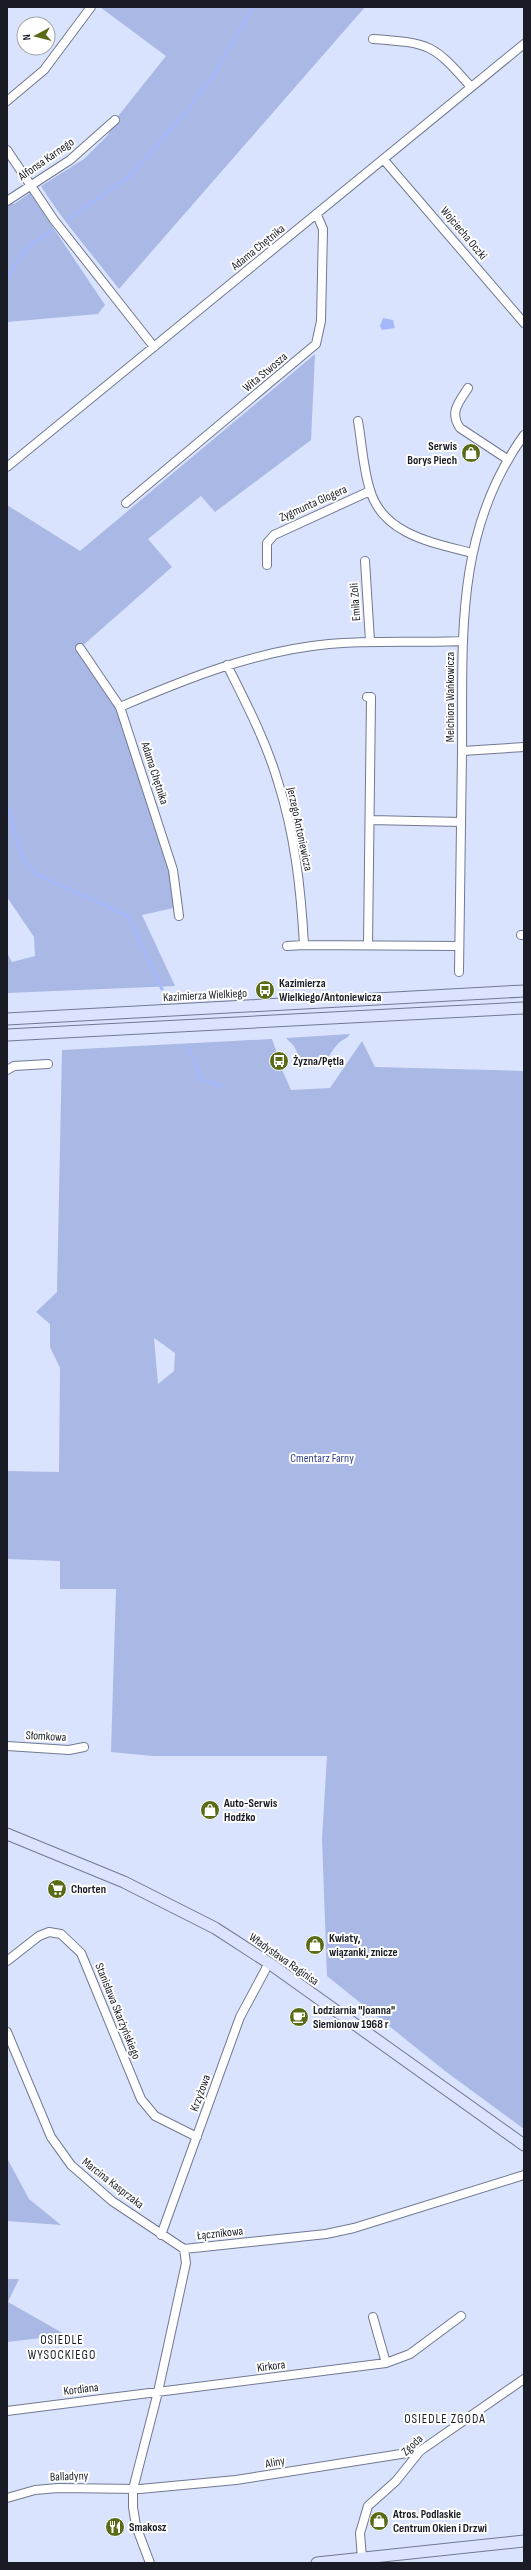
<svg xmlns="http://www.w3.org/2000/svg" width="531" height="2570" viewBox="0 0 531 2570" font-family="'Sofia Sans Condensed',sans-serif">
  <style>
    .green { fill: #a9b8e5; fill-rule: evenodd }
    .water { fill: #a4b8fa }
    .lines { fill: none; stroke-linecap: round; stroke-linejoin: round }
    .stream { stroke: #a4b8fa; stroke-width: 3 }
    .street-casing { stroke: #717991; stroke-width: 10 }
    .secondary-casing { stroke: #717991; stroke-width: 13 }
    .street { stroke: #fff; stroke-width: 8 }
    .secondary { stroke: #dce3ff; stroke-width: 11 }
    .labels { text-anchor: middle; stroke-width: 4; stroke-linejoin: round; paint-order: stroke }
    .street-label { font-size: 12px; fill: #191c25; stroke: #fff }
    .poi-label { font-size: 12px; font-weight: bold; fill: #191c25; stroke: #fff; text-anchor: start }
    .park-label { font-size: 12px; fill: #303e8b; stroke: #fff }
    .neighbourhood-label { font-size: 13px; letter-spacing: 1px; fill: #191c25; stroke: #fff }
  </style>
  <rect width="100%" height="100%" fill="#dae3fe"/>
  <path class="green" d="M100,7h265l-246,282c-26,-34 -55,-66 -78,-103l43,-27 24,-24 7,-15 51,-64z
    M30,193l75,112 -7,9 -91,8v-120l7,2z
    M315,354l-4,86 -96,72 -14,-16 -53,43 24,28 -92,81 40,59 53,163 5,37 -36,8 33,71 -168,7v-40l5,9 23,-6 -1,-19 -27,-40v-392l73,46z
    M350,1034c-3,5 -7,5 -10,8 -13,11 -15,35 -38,21l-8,-17 -8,-8z
    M272,1039l6,17h-2l15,34 39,-2 32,-47 13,26 149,4v1058l-79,-58 -118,-95 -5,-137 5,-83h-174l-42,-4 5,-163h-56v-28l-53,-2v-88l52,1 1,-104 -10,-21v-23l-14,-12 21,-20 5,-242zM325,1113l-62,58 1,-1zM154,1338l21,15 -1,18 -16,13z
    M7,2158l22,41 32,26 -54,-4z
    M7,2279h12l-11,23 58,33 -59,7z"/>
  <path class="water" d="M383,318l10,2 2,8 -13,2 -2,-4z"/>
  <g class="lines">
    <path class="stream" d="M69,219l61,-43 56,-64 27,-36 40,-69
      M7,278l19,-30 26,-18
      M7,805l17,56 14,14 90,41 34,73
      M189,1048l12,31 19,7"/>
    <defs>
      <path id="street" d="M373,39c58,4 60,5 98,48
        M7,101l37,-31 47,-63
        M7,150l47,70 100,127
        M384,160l140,163
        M7,201l63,-41 45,-40
        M468,388c-9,14 -19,24 -8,40l47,31
        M358,421c4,23 5,47 12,69 13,45 64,53 102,63
        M7,467l517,-423
        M126,503l190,-159 5,-23 2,-92 -6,-14
        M365,561l5,80
        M267,565v-22l7,-8 96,-44
        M80,648l40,59 53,163 6,46
        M227,665c19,38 39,76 51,117 17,53 23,108 26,163l155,1
        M367,697h4l-3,248
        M120,707c68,-29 135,-56 209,-63 45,-4 89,-1 134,-3
        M462,751l62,-4
        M370,820l91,2
        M521,935h3
        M287,946l17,-1
        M459,972c1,-73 2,-147 3,-220 1,-113 -8,-220 62,-317
        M7,1070l7,-4 34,-2
        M7,1746l62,4 15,-3
        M7,1961l32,-25 10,-4 12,2 20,19 60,146 14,17 42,21
        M7,2032l44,105 20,28 41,36 72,48
        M161,2235l79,-218 29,-54
        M184,2249l142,-15 28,-6 170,-53
        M373,2317l13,46
        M7,2411l379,-48 24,-9 51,-38
        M7,2498l28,-8 23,-2 82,1 96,-9 184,-29
        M362,2558l-2,-25 8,-27 28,-25 24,-30 104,-72
        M150,2563l-14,-37 -3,-19v-18l25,-97 28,-129 -2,-14"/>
      <path id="secondary" d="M7,1019l517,-28
        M7,1035l517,-27
        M7,1834l117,48 91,46 54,35 255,182
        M317,2563l207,-22"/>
    </defs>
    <use href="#street" class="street-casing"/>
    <use href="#secondary" class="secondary-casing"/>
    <use href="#street" class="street"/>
    <use href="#secondary" class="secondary"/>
  </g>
  <defs>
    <symbol id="shop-disc" viewBox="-11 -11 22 22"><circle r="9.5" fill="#596b17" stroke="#fff"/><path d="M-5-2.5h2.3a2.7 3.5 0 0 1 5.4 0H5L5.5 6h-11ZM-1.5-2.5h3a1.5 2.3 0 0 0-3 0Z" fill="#fff"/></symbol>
    <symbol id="bus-disc" viewBox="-11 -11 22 22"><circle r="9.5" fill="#596b17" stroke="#fff"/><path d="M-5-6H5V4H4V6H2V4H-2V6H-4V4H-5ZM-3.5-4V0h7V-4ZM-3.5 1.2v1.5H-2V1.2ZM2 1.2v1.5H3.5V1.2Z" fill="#fff"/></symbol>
    <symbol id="supermarket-disc" viewBox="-11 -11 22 22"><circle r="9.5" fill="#596b17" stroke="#fff"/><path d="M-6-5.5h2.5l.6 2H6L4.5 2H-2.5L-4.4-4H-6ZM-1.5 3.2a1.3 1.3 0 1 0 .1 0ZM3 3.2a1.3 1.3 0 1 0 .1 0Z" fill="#fff"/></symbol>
    <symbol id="cafe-disc" viewBox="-11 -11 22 22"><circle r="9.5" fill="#596b17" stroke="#fff"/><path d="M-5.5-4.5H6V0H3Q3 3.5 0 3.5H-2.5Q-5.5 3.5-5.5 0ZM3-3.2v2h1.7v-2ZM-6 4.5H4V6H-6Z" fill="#fff"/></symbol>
    <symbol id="restaurant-disc" viewBox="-11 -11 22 22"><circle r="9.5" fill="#596b17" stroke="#fff"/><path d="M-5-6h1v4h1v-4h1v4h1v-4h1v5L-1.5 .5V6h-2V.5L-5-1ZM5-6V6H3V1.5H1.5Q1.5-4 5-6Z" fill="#fff"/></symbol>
  </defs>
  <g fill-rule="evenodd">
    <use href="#shop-disc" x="460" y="442" width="22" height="22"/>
    <use href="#bus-disc" x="254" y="979" width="22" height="22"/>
    <use href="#bus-disc" x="268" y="1050" width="22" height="22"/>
    <use href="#shop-disc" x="199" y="1799" width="22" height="22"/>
    <use href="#supermarket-disc" x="46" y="1878" width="22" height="22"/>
    <use href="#shop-disc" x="304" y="1934" width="22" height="22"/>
    <use href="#cafe-disc" x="288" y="2006" width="22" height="22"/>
    <use href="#shop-disc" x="368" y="2510" width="22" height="22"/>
    <use href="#restaurant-disc" x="104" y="2516" width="22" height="22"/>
  </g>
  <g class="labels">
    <g class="street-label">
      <text transform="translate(46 159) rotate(-35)" y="4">Alfonsa Karnego</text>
      <text transform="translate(464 233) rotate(50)" y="4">Wojciecha Oczki</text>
      <text transform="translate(258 247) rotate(-39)" y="4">Adama Chętnika</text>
      <text transform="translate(265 372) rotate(-40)" y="4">Wita Stwosza</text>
      <text transform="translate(313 503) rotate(-24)" y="4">Zygmunta Glogera</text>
      <text transform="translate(355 602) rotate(-94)" y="4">Emila Zoli</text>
      <text transform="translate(450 697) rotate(-90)" y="4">Melchiora Wańkowicza</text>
      <text transform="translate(155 773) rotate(72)" y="4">Adama Chętnika</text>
      <text transform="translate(300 829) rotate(78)" y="4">Jerzego Antoniewicza</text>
      <text transform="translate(205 995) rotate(-3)" y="4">Kazimierza Wielkiego</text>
      <text transform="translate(46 1736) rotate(3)" y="4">Słomkowa</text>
      <text transform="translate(284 1959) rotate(35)" y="4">Władysława Raginisa</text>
      <text transform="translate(118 2011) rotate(68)" y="4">Stanisława Skarżyńskiego</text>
      <text transform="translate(200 2093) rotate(-70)" y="4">Krzyżowa</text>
      <text transform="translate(113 2183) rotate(38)" y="4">Marcina Kasprzaka</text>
      <text transform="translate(220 2233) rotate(-6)" y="4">Łącznikowa</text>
      <text transform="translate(271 2366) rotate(-7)" y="4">Kirkora</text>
      <text transform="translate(81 2389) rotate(-7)" y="4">Kordiana</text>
      <text transform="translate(412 2445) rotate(-44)" y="4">Zgoda</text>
      <text transform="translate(275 2462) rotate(-10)" y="4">Aliny</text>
      <text transform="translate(69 2476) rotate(-2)" y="4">Balladyny</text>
    </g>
    <g class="poi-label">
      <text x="457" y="450" text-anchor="end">Serwis<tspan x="457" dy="14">Borys Piech</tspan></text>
      <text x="279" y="987">Kazimierza<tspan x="279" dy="14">Wielkiego/Antoniewicza</tspan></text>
      <text x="293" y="1065">Żyzna/Pętla</text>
      <text x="224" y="1807">Auto-Serwis<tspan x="224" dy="14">Hodźko</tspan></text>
      <text x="71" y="1893">Chorten</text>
      <text x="329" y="1942">Kwiaty,<tspan x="329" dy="14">wiązanki, znicze</tspan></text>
      <text x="313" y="2014">Lodziarnia "Joanna"<tspan x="313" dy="14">Siemionow 1968 r</tspan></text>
      <text x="393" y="2518">Atros. Podlaskie<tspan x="393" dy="14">Centrum Okien i Drzwi</tspan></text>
      <text x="129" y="2531">Smakosz</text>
    </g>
    <g class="park-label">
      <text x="322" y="1462">Cmentarz Farny</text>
    </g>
    <g class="neighbourhood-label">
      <text x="62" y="2344">OSIEDLE<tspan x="62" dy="15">WYSOCKIEGO</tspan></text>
      <text x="445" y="2423">OSIEDLE ZGODA</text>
    </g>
  </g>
  <rect width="531" height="2570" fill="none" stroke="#191c25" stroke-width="16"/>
  <g transform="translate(36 36) rotate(263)"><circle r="19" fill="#ffffff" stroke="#a3a4a8"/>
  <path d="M0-3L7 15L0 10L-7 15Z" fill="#596b17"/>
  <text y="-6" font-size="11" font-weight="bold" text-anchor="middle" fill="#191c25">N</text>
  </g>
</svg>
